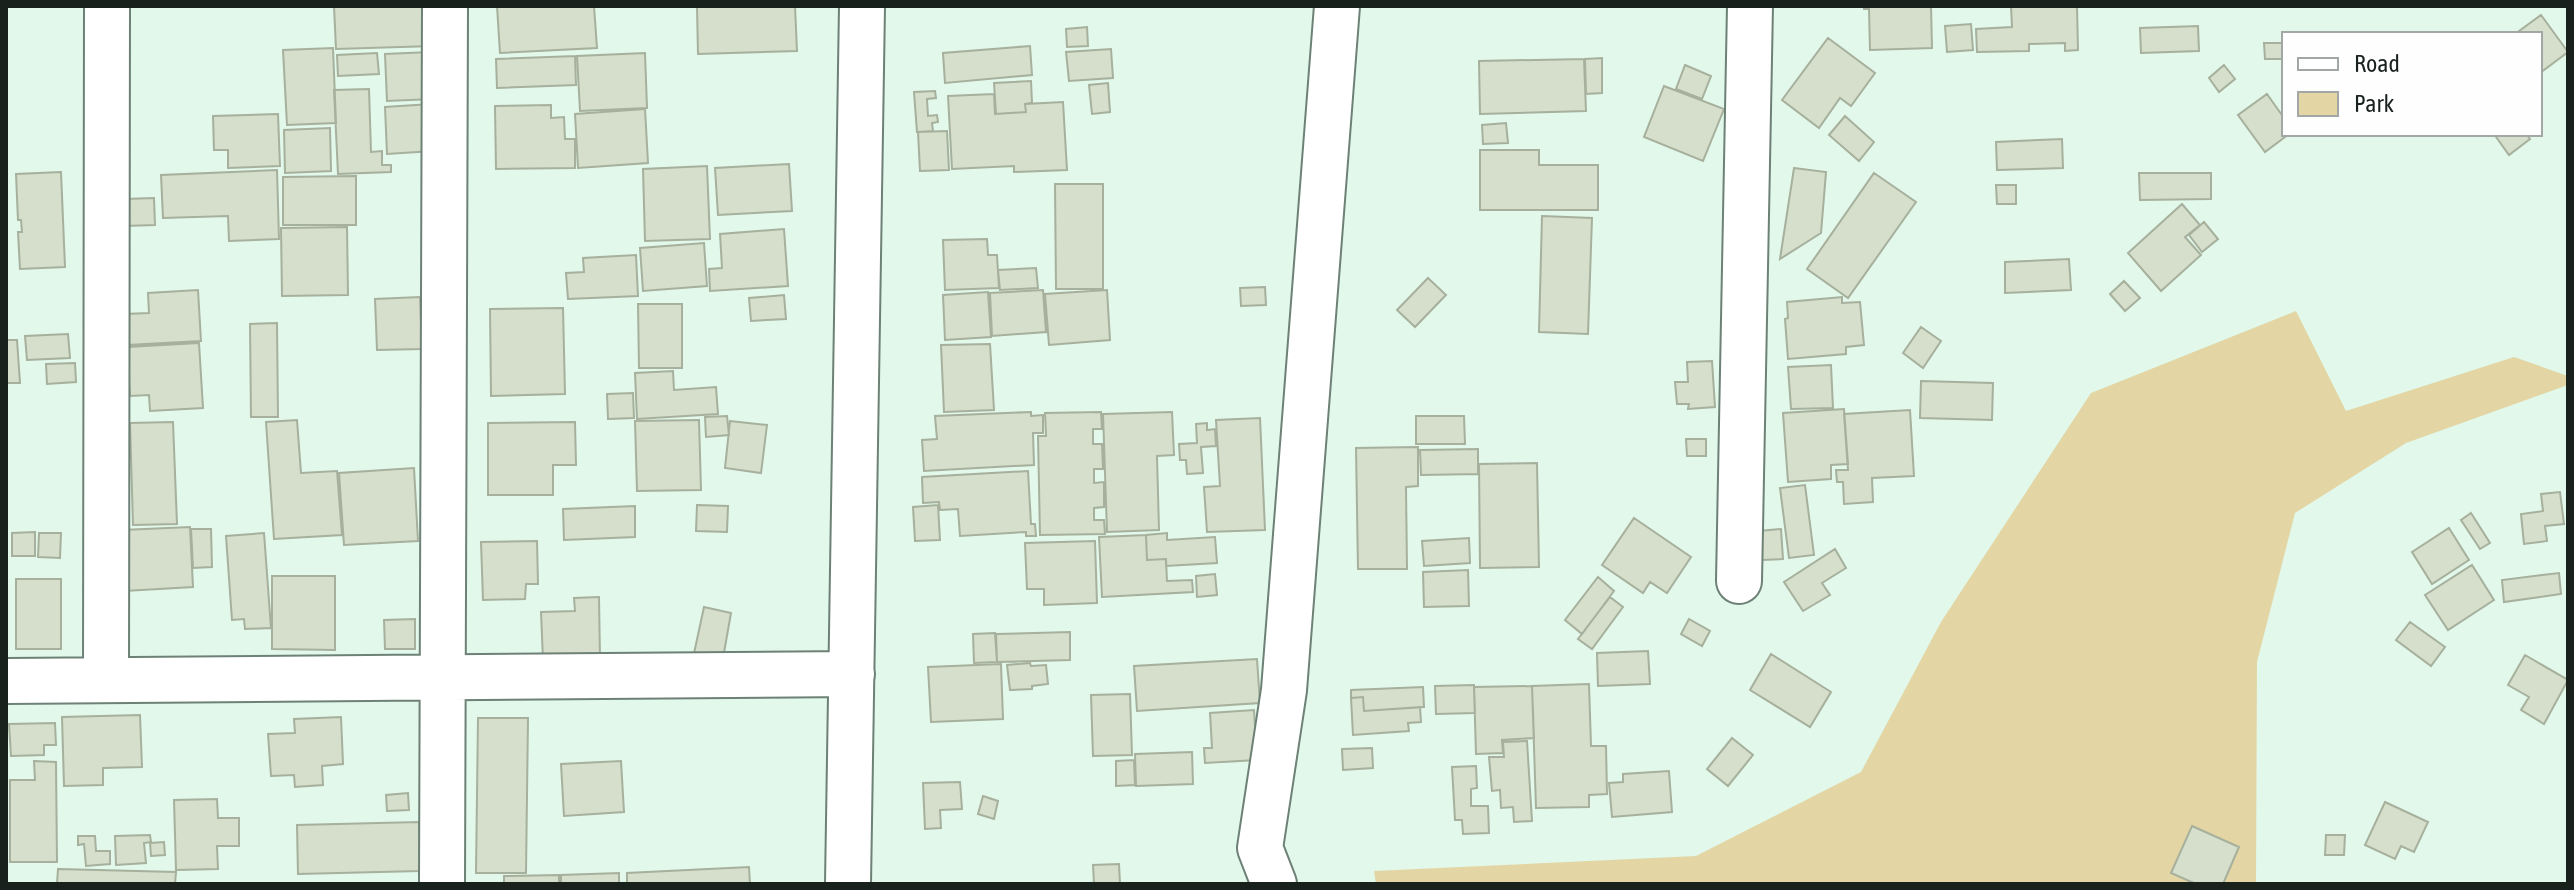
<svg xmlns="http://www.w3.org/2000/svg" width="2574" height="890" viewBox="0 0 2574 890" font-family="'Asap Condensed',sans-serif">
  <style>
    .green { fill: #e3d6a4 }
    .building { fill: #d5dfcb; stroke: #a6b09c; stroke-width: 2 }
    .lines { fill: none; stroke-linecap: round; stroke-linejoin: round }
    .minor-casing { stroke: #6d8176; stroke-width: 48 }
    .minor { stroke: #fff; stroke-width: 44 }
  </style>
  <rect width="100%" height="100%" fill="#e1f8eb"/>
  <path class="green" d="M2296,311l50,100 168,-54 54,19v9l-162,58 -111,70 -38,149 -1,222h-880l-2,-13 322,-15 165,-84 80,-150 150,-229z"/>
  <path class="building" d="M334,6h98l1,40 -97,3z
    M497,6h97l3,42 -97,5z
    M697,6h98l2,45 -99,3z
    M1864,6h67l1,42 -62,2 -1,-41h-5z
    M2011,6h66l1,44 -13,1v-8l-36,1v7l-52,1 -1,-23 36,-2z
    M2541,15l27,37 -28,21v-39h-25z
    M1971,24l2,26 -26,2 -2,-26z
    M2198,26l1,25 -58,2 -1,-25z
    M1087,27l1,19 -21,1 -1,-18z
    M1828,38l47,35 -24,33 -11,-8 -21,30 -37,-28z
    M2264,43h18v16h-17z
    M1030,46l2,29 -87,8 -2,-30z
    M333,48l3,75 -49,2 -4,-75z
    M1111,49l2,29 -44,3 -3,-29z
    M430,52l3,47 -46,2 -2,-47z
    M377,53l2,21 -41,2 -1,-21z
    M645,53l2,55 -67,3 -3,-55z
    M575,56l1,29 -79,3 -1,-29z
    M1602,58v35l-16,1 -1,-35z
    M1584,59l2,52 -106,3 -1,-53z
    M1685,65l26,11 -9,23 -26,-10z
    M2224,65l11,14 -16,13 -10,-14z
    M1031,81l1,22 -7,1 1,8 -30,2 -2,-31z
    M1108,83l2,29 -18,2 -3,-29z
    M1664,86l60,23 -21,52 -59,-24z
    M369,89l2,63 11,-1v14h9v7l-53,2 -4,-84z
    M935,91l1,7 -9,1 1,17 9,-1 1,7 -6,1 1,8 -16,1 -3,-40z
    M994,94l1,20 31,-2 -1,-8 38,-2 4,68 -53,2v-6l-62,3 -4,-73z
    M2267,94l17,24v16h5l-24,18 -27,-37z
    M431,104l2,47 -46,3 -2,-47z
    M551,105v13l13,-1 1,22h10v29l-79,1 -1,-63z
    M645,109l3,54 -70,5 -3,-54z
    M278,114l2,52 -52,2v-18h-14l-1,-34z
    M1845,116l29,26 -15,19 -30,-26z
    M1506,123l2,20 -25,1 -1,-19z
    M330,128l1,43 -46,2 -1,-43z
    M947,131l2,39 -29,1 -2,-39z
    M2494,134h32l4,5 -21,16z
    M2062,139l1,29 -66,2 -1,-28z
    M1480,150h59v15h59v45h-118z
    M789,164l3,47 -74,4 -3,-47z
    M707,166l3,73 -65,2 -2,-72z
    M1794,168l32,4 -5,61 -41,26z
    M277,170l2,69 -50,2 -1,-25 -65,2 -2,-43z
    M61,172l4,95 -45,2 -2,-37h4l-1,-12h-3l-2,-46z
    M1874,173l42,29 -68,96 -41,-29z
    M2139,173h72v26l-71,1z
    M356,176v49h-73v-48z
    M1055,184h48v105h-47z
    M1996,185h20v19h-19z
    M154,198l1,27 -31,1v-27z
    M2182,204l18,21 -15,12 16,18 -40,36 -33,-38z
    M1542,216l50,2 -4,116 -49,-2z
    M2204,222l14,17 -16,13 -13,-17z
    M347,227l1,68 -66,1 -1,-68z
    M784,229l4,57 -78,5 -1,-22 13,-1 -2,-34z
    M987,239l1,16h9l2,33 -54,2 -2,-50z
    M704,243l3,43 -64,5 -3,-43z
    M636,255l2,41 -70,3 -2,-26 18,-1 -1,-14z
    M2069,259l2,31 -66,3v-31z
    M1036,268l2,20 -38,2 -2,-20z
    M1428,278l18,17 -31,32 -18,-17z
    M2124,281l16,17 -15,13 -15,-17z
    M1265,287l1,18 -25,1 -1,-18z
    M198,290l3,51 -74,4 -2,-31 24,-1 -1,-20z
    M1043,290l3,42 -54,4 -2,-43z
    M1107,290l3,50 -61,5 -4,-51z
    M988,292l3,45 -46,3 -2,-45z
    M784,295l2,24 -35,2 -2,-23z
    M420,297l2,52 -45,1 -2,-51z
    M1842,297v6l18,-1 4,43 -18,2v7l-58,5 -3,-40 3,-1 -1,-16z
    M638,304h44v64h-43z
    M563,308l2,86 -74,2 -1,-87z
    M277,323l1,94h-27l-1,-93z
    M1921,327l20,14 -18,27 -20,-15z
    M68,334l2,24 -43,2 -2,-24z
    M6,340h11l3,43h-14z
    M199,343l4,65 -53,3 -1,-16 -19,1 -3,-49z
    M990,344l4,66 -50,2 -3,-67z
    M1712,361l3,46 -27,2 1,-5h-12l-2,-22h13l-1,-20z
    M75,363l1,19 -29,2 -1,-20z
    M1831,365l2,43 -42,1 -3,-42z
    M673,371l1,19 42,-3 2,27 -81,5 -2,-46z
    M1921,381l72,2 -1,37 -72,-2z
    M633,393l1,25 -26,1 -1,-25z
    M1844,409l4,55 -17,1v14l-43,3 -5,-69z
    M1910,410l4,66 -42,2 1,24 -29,2 -1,-22h-6l-1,-12h12l-4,-56z
    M1031,412v4l12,-1v18h-10l1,32 -110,6 -2,-31 15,-1 -2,-23z
    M1101,412l1,17h-9v15h9l1,25h-9v14l10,-1v25l-10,1v12h10l1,14 -65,1 -2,-99h8l-1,-23z
    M1172,412l2,43 -17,1 2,74 -52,2 -4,-118z
    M727,416l2,19 -23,2 -1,-20z
    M1416,416h48l1,28h-49z
    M1260,418l5,112 -58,2 -3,-45 16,-1 -4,-66z
    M297,420l4,53 36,-2 5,64 -68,4 -8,-117z
    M699,420l2,70 -64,1 -2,-70z
    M730,421l37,4 -6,48 -36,-5z
    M173,422l4,102 -44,1 -3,-102z
    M575,422l1,43h-23v30h-65v-72z
    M1207,423v7l8,-1 1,17 -15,1 2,26 -16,1 -1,-14h-6l-1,-16 18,-1 -1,-19z
    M1686,439h20v17h-19z
    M1418,447v39l-12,1 1,82h-49l-2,-121z
    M1478,449v25l-57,1 -1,-25z
    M1537,463l2,104 -59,1 -1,-104z
    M414,468l4,73 -74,4 -5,-72z
    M1028,471l3,53h4l1,12h-10v-4l-66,4 -2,-27 -18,1 -1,-8 -16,1 -1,-26z
    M1805,485l9,70 -25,3 -9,-70z
    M2560,492l4,32 -19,2 2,15 -23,3 -3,-30 22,-3 -2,-17z
    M697,505l31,1 -1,26 -31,-1z
    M938,505l2,35 -25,1 -2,-34z
    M635,506v31l-71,3 -1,-31z
    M2471,513l19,30 -10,6 -19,-29z
    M1634,518l57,39 -24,36 -17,-11 -7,11 -41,-28z
    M190,527l3,60 -68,4 -3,-61z
    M2449,528l20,32 -37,24 -20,-32z
    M191,529h20l1,38 -19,1z
    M1781,529l2,30 -21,1 -3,-29z
    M35,532v24h-23v-23z
    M39,533h22l-1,25 -22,-1z
    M264,533l7,95 -26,1 -1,-10 -12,1 -6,-84z
    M1167,533v7l48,-3 2,26 -51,3v-7l-19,1 -1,-25z
    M1146,535l1,25 19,-1 1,22 25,-1 1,12 -91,5 -3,-60z
    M1469,538l1,25 -46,3 -2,-25z
    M537,541l1,43h-12l-1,15 -42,1 -2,-58z
    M1095,541l2,62 -53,2v-16h-17l-2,-46z
    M1835,549l11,19 -24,15 8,12 -27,16 -19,-29z
    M2472,565l22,35 -46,30 -23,-35z
    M1468,570l1,36 -45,1 -1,-35z
    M2559,573l2,21 -57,8 -2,-22z
    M1215,574l2,21 -20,2 -1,-21z
    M272,576h63v74l-63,-1z
    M1598,577l16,14 -32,43 -17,-14z
    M16,579h45v70h-45z
    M599,597l1,62 -57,1 -2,-48 34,-1 -1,-13z
    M1610,597l13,10 -31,42 -14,-10z
    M704,607l27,6 -9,51 -29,-6z
    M415,619v30h-30l-1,-29z
    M1689,619l21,12 -8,15 -21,-12z
    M2410,622l35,25 -14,19 -35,-26z
    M1070,632v28l-73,2 -1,-28z
    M995,633l2,29 -23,1 -1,-29z
    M1648,651l2,33 -52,2 -1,-33z
    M1771,654l60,38 -21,35 -60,-37z
    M2525,655l43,25 -24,44 -23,-14 8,-13 -21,-12z
    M1257,659l3,44 -123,8 -3,-45z
    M1030,663l1,3 15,-1 2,19 -16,2v3l-22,1 -3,-25z
    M1001,664l2,55 -72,3 -3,-55z
    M1589,684l2,62h15l1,48 -18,1v12l-53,1 -4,-122z
    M1474,685l1,28 -39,1 -1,-28z
    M1532,686l2,52 -32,2 1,13 -27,1 -2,-67z
    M1423,687l1,20 -60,4 -1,-14 -12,1v-8z
    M1130,694l2,61 -39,1 -2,-61z
    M1363,697l1,14 56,-4 1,15 -13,1 1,8 -56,4 -2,-37z
    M1254,710l3,50 -52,3 -1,-15h8l-2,-35z
    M140,715l2,52 -39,1v17l-39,1 -2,-69z
    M341,717l2,47 -21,2 1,19 -28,2 -1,-12 -23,1 -3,-42 27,-1 -1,-14z
    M478,718h50l-2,155h-50z
    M55,723l1,22h-12v10l-33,1 -2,-32z
    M1732,738l21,17 -25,31 -21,-17z
    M1527,741l5,80 -18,1 -1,-15 -12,1 -1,-18 -8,1 -3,-34h15l-1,-15z
    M1372,748l1,20 -30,2 -1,-21z
    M1192,752l1,32 -57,2 -1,-32z
    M1134,760l1,25 -19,1v-25z
    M34,761l22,1 1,100h-47v-82h25z
    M621,761l3,51 -60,4 -3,-52z
    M1476,766l1,22 -6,1v17h17l1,27 -26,1 -1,-14h-7l-3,-53z
    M1669,771l3,41 -60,5 -3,-34 14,-1v-8z
    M960,782l2,27 -22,1 1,18 -16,1 -2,-46z
    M408,793l1,17 -22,1 -1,-16z
    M983,796l15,5 -4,18 -16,-5z
    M217,799l1,19h21v28h-22l1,23 -42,1 -2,-70z
    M2385,802l43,20 -14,30 -13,-6 -6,13 -30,-14z
    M419,822l1,49 -122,3 -1,-49z
    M2192,826l47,21 -16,37h-27l-25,-11z
    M150,835l1,7 -7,1 2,20 -30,2 -1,-29z
    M2326,835h19l-1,20h-19z
    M78,836h17l1,15h14v13l-24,2 -2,-22 -6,1z
    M164,842l1,13 -14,1 -1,-13z
    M1119,864l1,20h-26l-1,-19z
    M749,867l1,17h-123v-11z
    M58,869l118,3 -1,12h-118z
    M619,873v11h-58v-9z
    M559,875v9h-55v-8z"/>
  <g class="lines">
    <defs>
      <path id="minor" d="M1739,581l11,-575
        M106,680l1,-674
        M6,681l846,-7
        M442,884l3,-878
        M848,884l14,-878
        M1274,884l-14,-36 24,-158 53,-684"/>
    </defs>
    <use href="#minor" class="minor-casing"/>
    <use href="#minor" class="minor"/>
  </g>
  <rect width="2574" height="890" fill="none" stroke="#19211d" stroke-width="16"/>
  <rect x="2282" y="32" width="260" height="104" fill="#fefefe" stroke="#a2a6a4" stroke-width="2"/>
  <rect x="2298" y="58" width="40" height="12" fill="#ffffff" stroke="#a2a6a4" stroke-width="2"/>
  <text x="2354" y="72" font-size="24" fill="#19211d">Road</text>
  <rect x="2298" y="92" width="40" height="24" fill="#e3d6a4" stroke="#a2a6a4" stroke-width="2"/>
  <text x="2354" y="112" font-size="24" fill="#19211d">Park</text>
</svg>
